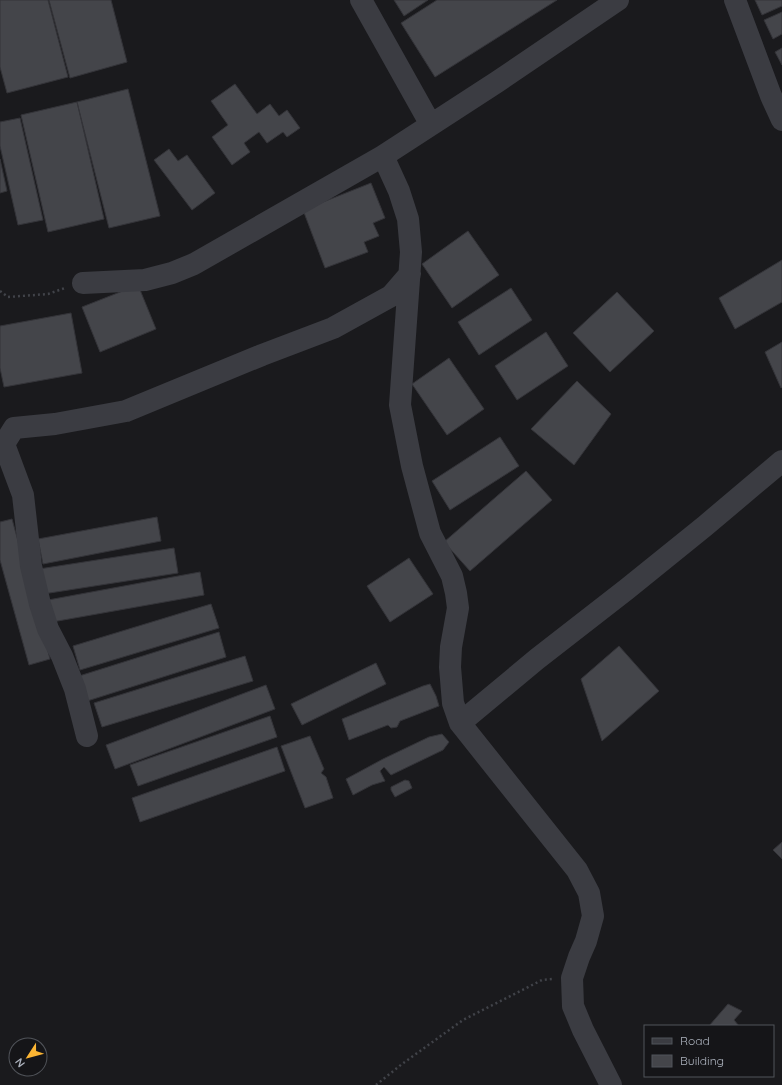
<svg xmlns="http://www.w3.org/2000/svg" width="782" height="1085" viewBox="0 0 782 1085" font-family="Quicksand,sans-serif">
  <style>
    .building { fill: #44454a; stroke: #343439 }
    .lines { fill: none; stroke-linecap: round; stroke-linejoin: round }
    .path { stroke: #414349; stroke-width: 2.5; stroke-dasharray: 2 3; stroke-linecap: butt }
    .minor { stroke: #3b3c42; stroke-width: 22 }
  </style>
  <rect width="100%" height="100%" fill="#1a1a1d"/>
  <path class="building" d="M0,0h48l20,77 -61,16 -7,-26z
    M49,0h62l16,62 -57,16z
    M394,0h34l-24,16z
    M437,0h120l-122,77 -34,-54z
    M755,0h27v6l-20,9z
    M782,12v22l-9,5 -9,-19z
    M782,48v17l-7,-13z
    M235,84l22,30 13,-10 9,12 8,-6 13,18 -13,9 -4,-5 -16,11 -8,-11 -15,11 6,9 -18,13 -20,-28 16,-12 -17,-24z
    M128,89l32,127 -51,12 -32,-126z
    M77,102l27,117 -56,13 -27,-117z
    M20,118l23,102 -25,5 -18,-79v-24z
    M169,149l9,12 9,-6 28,38 -23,17 -38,-50z
    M0,159l7,32 -7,2z
    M371,183l14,35 -12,5 6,13 -15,6 4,10 -43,16 -22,-58z
    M468,231l31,44 -47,33 -30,-44z
    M782,260v42l-47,27 -16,-31z
    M138,285l18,44 -56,23 -18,-45z
    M511,288l21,32 -53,35 -21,-33z
    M617,292l37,39 -44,41 -37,-39z
    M71,313l11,60 -78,14 -4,-19v-42z
    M546,332l22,34 -51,34 -22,-34z
    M782,342v45l-1,1 -16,-36z
    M449,358l35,51 -37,26 -35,-51z
    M577,381l34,33 -37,51 -43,-36z
    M500,437l19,29 -69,44 -18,-29z
    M526,471l26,29 -82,71 -26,-29z
    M157,517l4,24 -118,23 -5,-25z
    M12,519l38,140 -21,6 -29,-105v-38z
    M174,548l4,25 -135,21 -4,-25z
    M409,558l24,36 -43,28 -23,-36z
    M200,572l4,23 -152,27 -4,-22z
    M211,604l8,24 -139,42 -7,-24z
    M219,632l7,25 -142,45 -8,-25z
    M619,646l40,45 -57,50 -21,-62z
    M245,656l8,25 -151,46 -8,-24z
    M376,663l10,21 -84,41 -11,-21z
    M430,684l6,12 3,10 -39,15 -3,6 -6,1 -3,-3 -39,15 -7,-21 81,-33z
    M266,685l9,24 -160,60 -9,-24z
    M270,716l7,21 -139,49 -8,-21z
    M442,734l7,8 -6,8 -52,25 -7,-8 -4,4 5,10 -13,4 -19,10 -7,-16 37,-20 46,-22z
    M310,736l14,33 -3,4 5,4 7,21 -28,10 -24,-62z
    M277,747l8,24 -145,51 -8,-24z
    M405,780l4,1 3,7 -17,9 -4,-7v-3z
    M782,842v17l-9,-9z
    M728,1004l14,7 -8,9 5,6h-30z"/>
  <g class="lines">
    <path class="path" d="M0,291l8,6 40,-3 17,-6
      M376,1085l26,-21 61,-44 79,-40 11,-1"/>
    <path class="minor" d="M361,0l70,125
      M735,0l36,96 11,24
      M383,156l16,35 9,28 3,33 -11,153 12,61 18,67 22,43 4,17 2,15 -7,39 -1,20 3,36 7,20 117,147 12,23 4,23 -7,25 -7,16 -7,21 1,28 10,24 28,55
      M83,283l62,-3 27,-7 22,-9 189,-108 114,-74 121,-82
      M460,723l77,-64 90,-70 78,-63 77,-65
      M87,736l-12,-47 -13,-33 -14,-27 -8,-25 -9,-38 -8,-71 -19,-51 10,-16 41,-4 71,-13 136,-56 71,-27 58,-32 19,-22"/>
  </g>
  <rect x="644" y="1025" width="130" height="52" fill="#151518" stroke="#51545a"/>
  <rect x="652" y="1038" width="20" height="6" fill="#3b3c42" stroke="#51545a"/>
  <text x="680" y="1045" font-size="12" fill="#acb2bd">Road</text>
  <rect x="652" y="1055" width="20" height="12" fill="#44454a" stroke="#51545a"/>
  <text x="680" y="1065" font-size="12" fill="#acb2bd">Building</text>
  <g transform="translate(28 1057) rotate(234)"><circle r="19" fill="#151518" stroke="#51545a"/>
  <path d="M0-3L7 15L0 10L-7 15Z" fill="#fcb533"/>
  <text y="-6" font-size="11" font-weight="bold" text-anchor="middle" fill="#acb2bd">N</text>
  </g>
</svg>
